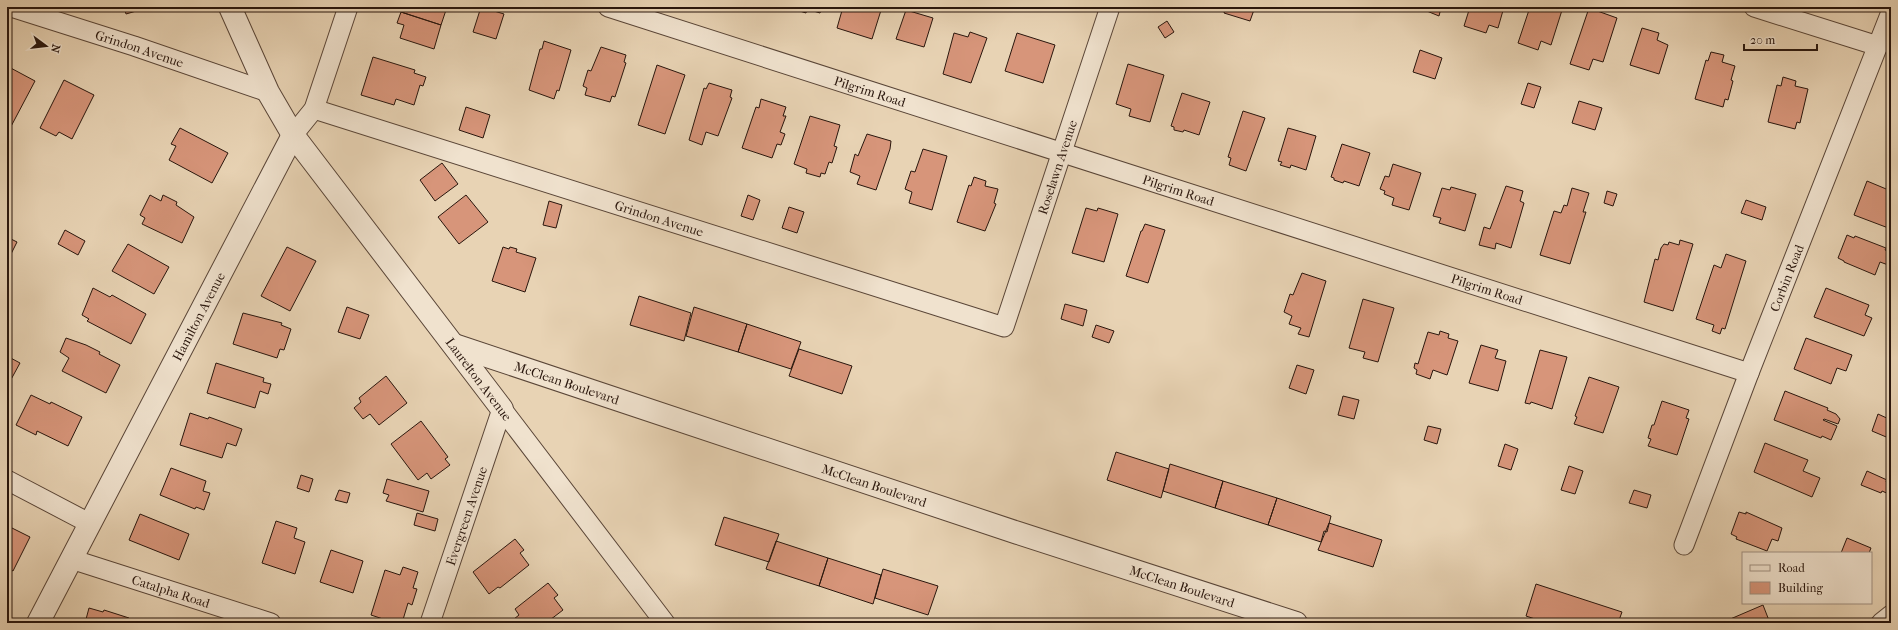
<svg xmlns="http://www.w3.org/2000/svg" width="1898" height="630" viewBox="0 0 1898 630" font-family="'IM FELL French Canon',serif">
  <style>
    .building { fill: #d7957a; stroke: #29160d }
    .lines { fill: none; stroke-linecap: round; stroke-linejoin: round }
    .minor-casing { stroke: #594537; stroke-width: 21 }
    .tertiary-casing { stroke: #594537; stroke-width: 24 }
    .minor { stroke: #f0e2ce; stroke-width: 19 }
    .tertiary { stroke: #f0e2ce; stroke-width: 22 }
    .labels { text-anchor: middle; stroke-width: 3; stroke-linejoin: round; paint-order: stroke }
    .street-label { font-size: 13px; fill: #29160d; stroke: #f0e2ce }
  </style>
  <rect width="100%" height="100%" fill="#e8d3b4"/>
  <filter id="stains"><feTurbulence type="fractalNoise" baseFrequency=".005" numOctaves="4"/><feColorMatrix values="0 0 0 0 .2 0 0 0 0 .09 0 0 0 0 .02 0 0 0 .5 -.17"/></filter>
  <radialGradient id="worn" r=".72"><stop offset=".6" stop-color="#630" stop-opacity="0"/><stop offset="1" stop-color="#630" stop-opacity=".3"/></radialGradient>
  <path class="building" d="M124,7h26l-24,7z
    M402,7h45l-6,18 -40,-13z
    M481,7l23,7 -8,25 -23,-7z
    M787,7h35l-2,6 -13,-4 -1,4z
    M843,7h39l-10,32 -35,-11z
    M1226,7h29l-5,14 -26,-8z
    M1417,7h33l-2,4 -7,-3 -2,8z
    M1470,7h34l-6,21 -9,-3 -3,8 -22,-7z
    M1530,7h33l-12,38 -10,-4 -3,9 -20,-7z
    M1589,8l28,10 -14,44 -10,-3 -4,11 -19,-6z
    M906,10l27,8 -9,29 -28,-8z
    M401,12l40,13 -7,24 -34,-11 4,-13 -7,-2z
    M1167,21l7,11 -9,6 -7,-11z
    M1642,28l17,5 -2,7 11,5 -9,29 -29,-9z
    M970,32l17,6 -16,45 -28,-9 11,-41 14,4z
    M1017,33l38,12 -12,38 -38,-12z
    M544,41l27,9 -12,41 -2,-1 -3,9 -25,-9 11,-41h2z
    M601,47l25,8 -2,7 2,1 -11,34 -3,-1 -2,6 -25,-7 2,-7 -4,-2 5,-16 3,1z
    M1420,50l22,8 -7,21 -22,-7z
    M1711,52l13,3 -2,7 13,4 -4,14 2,1 -5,19 -3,-1 -2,8 -28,-8 11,-39 2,1z
    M373,57l42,13 -1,3 12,4 -3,9 -3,-1 -6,20 -18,-6 -2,6 -33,-10z
    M1128,64l36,11 -14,47 -21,-6 2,-7 -15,-5z
    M657,65l28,10 -20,59 -27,-9z
    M7,66l28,15 -28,53z
    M1783,77l13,4 -1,5 13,3 -8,34 -3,-1 -2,7 -27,-7 9,-37 4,1z
    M64,80l30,15 -22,44 -13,-7 -3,4 -16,-8z
    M709,83l23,7 -2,7 2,1 -14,38 -12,-4 -4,13 -13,-5 15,-52 2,1z
    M1528,83l13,4 -7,21 -13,-4z
    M1182,93l28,9 -11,33 -15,-5 -1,2 -9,-2v-3l-3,-1z
    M761,99l25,8 -3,9h3l-6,16 5,2 -4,11 -4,-1 -5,14 -30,-10 14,-41 3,1z
    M1579,101l23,7 -7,22 -23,-7z
    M466,107l24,8 -7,23 -24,-8z
    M1243,111l22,7 -19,53 -17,-6 2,-7 -3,-1z
    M810,116l30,9 -6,21 3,1 -5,16 -3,-1 -4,12 -4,-1 -1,4 -14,-4 1,-4 -13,-5z
    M180,128l48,25 -16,30 -43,-23 7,-14 -5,-2z
    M1288,128l28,8 -10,34 -15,-5 -1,3 -10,-3 2,-3 -4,-1z
    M867,134l24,7 -1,8 -14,41 -19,-6 3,-8 -10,-4 5,-18 3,2z
    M1342,144l28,9 -11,33 -15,-5 -1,2 -9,-3v-2l-3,-1z
    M923,149l24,7 -15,54 -23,-7 3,-11 -7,-3 6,-18 4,1z
    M442,163l16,21 -23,17 -15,-21z
    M1393,164l28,9 -12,37 -17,-5 2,-7 -10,-4 1,-3 -5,-2 5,-13 4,1z
    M974,177l12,4 -1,5 13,3 -4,14 2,1 -11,27 -28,-9 12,-37 2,1z
    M1867,181l24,10v38l-37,-14z
    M1506,186l17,5 -3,10 4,2 -13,45 -15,-5 -1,6 -16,-4 5,-18 6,2z
    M1451,187l25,7 -11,37 -26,-8 2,-5 -8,-2 9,-28 8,2z
    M1572,188l17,5 -6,19h3l-16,52 -30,-9 14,-44 7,2 3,-8 3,1z
    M1607,191l10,3 -4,12 -9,-3z
    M150,195l11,6 2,-6 14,7 -1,3 18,12 -12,26 -40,-19 3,-6 -5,-3z
    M466,195l22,27 -29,22 -21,-27z
    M748,195l12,5 -7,20 -12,-4z
    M1746,200l20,7 -4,13 -21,-7z
    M549,201l13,4 -6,23 -13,-3z
    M789,207l15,5 -7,21 -15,-5z
    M1086,208l11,3 1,-3 20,6 -14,48 -32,-9z
    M1145,224l20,6 -17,53 -22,-7 15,-45h1z
    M65,230l20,11 -7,14 -20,-11z
    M1847,235l7,3 1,-2 31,12 -1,2 6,2v14l-11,-4 -5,13 -31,-13v-1l-6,-3z
    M7,237l10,5 -10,20z
    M1680,240l13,4 -20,67 -29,-9 11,-43 3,1 3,-12 3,-4 4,1 1,-3 10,3z
    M128,244l41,23 -15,27 -42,-23z
    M287,247l29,14 -26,50 -29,-15z
    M503,247l6,2 1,-2 7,2 -1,3 20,6 -11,34 -33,-11z
    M1726,254l20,7 -21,68 -3,-1 -2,6 -8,-3 2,-6 -18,-6 18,-54 7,3z
    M1302,273l24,8 -17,56 -11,-3 3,-6 -12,-4 3,-8 -8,-4 6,-18 3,1z
    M93,288l17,9 2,-2 34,19 -15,30 -44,-23 2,-2 -7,-4z
    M1826,288l43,17 -4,10 7,3 -8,18 -50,-19z
    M639,296l52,17 -7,28 -54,-16z
    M1363,299l31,9 -16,54 -15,-4 2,-6 -16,-4z
    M1065,304l22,6 -4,16 -22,-7z
    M347,307l22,8 -9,24 -22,-7z
    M694,307l53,17 -9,28 -52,-16z
    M243,313l39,10 -1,2 10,4 -7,21 -4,-1 -3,9 -44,-14z
    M747,324l54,18 -10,27 -53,-17z
    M1096,325l18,6 -5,12 -17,-6z
    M1440,331l9,3 -1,4 10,3 -11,34 -14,-5 -3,9 -14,-5 1,-4 -3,-2 1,-5 3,1 10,-32 11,3z
    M66,338l20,7 14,7 -1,2 21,11 -14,28 -44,-22 7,-13 -9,-6z
    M1806,338l46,17 -6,16 -9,-3 -6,16 -37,-15z
    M1481,345l17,5 -3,8 11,3 -8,30 -29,-8z
    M799,349l53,17 -10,28 -53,-18z
    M1540,350l27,7 -15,52 -21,-7 -1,2 -5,-1z
    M7,356l13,7 -12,22 -1,-1z
    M216,363l48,15 -1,4 8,2 -3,10 -8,-3 -5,17 -48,-15z
    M1297,365l17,5 -8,24 -17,-6z
    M386,376l21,27 -28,22 -9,-11 -7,5 -9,-11 7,-6 -2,-4z
    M1589,377l30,10 -16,46 -29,-9 3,-7 -2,-1z
    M1785,391l43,17 -1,2 9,4 4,5 -2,5 -14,-5 -1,1 14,6 -6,14 -9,-4 -1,2 -47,-18z
    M31,395l19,9 1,-2 31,15 -14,29 -31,-15 -1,4 -20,-10z
    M1343,396l16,4 -5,19 -16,-4z
    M1662,401l27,9 -3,8 3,1 -12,36 -29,-9 3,-7 -3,-1 4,-13h2z
    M190,413l18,6 1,-2 33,12 -6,17 -9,-3 -5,15 -42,-13z
    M1878,414l13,6v19l-19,-8z
    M421,421l27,36 -3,2 5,6 -19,14 -4,-6 -9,7 -27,-36z
    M1428,426l13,3 -4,15 -13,-4z
    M1765,443l43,17 -5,11 17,7 -8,19 -58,-25z
    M1505,444l13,5 -7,21 -13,-4z
    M1116,452l53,17 -8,29 -54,-18z
    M1170,464l53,17 -8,27 -52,-17z
    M1569,466l14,5 -8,23 -14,-4z
    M171,468l35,13 -3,10 7,2 -6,17 -8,-3 -1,2 -35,-14z
    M1867,471l20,9 -1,2 5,2v11l-9,-4 -1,2 -20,-8z
    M301,475l12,4 -4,13 -12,-4z
    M387,479l42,12 -6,21 -37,-11 3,-6 -6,-2z
    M1223,481l54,17 -9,27 -53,-17z
    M339,490l11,3 -3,10 -12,-3z
    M1634,490l17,5 -4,13 -18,-5z
    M1277,498l54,18 -4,16 -3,-1 -3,11 -53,-17z
    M1739,512l7,2v-2l36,16 -4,13 -6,-2 -5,12 -31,-12 1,-2 -6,-3z
    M417,513l21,6 -3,12 -21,-6z
    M140,514l49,20 -10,26 -50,-20z
    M724,517l55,17 -10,28 -54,-17z
    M276,521l21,7 -3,10 11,4 -10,32 -33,-11z
    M1329,523l53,17 -9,27 -55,-17z
    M12,528l18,9 -17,34 -6,-3v-34z
    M1847,538l24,10 -2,5h-28z
    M515,539l9,11 -4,3 9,12 -29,23 -2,-1 -9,7 -16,-22z
    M776,541l52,17 -9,28 -53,-17z
    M331,550l32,11 -10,32 -33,-11z
    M828,558l53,17 -8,29 -54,-18z
    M403,567l15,5 -5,16 4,1 -5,16 -4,-2 -6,20h-7l-24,-8 14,-45 15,5z
    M883,569l55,17 -10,29 -53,-17z
    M548,583l10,12 -4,3 9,12 -17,13h-37l10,-8 -4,-6z
    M1536,584l86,28 -4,11h-71l-21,-7z
    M1763,605l7,18h-49z
    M89,608l14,4 1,-2 25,8 -1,2 9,3h-52z"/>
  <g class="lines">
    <defs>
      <g id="minor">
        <path id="s1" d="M11,7l123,39 134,46"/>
        <path id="s2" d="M608,7l1141,366"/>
        <path d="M1754,7l124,39"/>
        <path id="s3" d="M314,109l690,218 106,-320"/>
        <path d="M293,135l21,-26 34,-102"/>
        <path d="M502,409l163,214"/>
        <path d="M7,480l82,43"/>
        <path id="s4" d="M1684,545l65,-172 142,-361"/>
        <path id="s5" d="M71,559l200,64"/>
        <path id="s6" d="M430,623l72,-214"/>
        <path d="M1881,623l10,-8"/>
      </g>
      <g id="tertiary">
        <path d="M230,7l38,85 25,43 209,274"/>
        <path id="s7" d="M454,345l564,188 278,90"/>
        <path id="s8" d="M38,623l255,-488"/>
      </g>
    </defs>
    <use href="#minor" class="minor-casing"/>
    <use href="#tertiary" class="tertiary-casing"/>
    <use href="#minor" class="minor"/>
    <use href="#tertiary" class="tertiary"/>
  </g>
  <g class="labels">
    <g class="street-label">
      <text dy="5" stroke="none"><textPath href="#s1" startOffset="135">Grindon Avenue</textPath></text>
      <text dy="5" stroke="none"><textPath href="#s2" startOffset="275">Pilgrim Road</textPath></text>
      <text dy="5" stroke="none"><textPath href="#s3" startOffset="892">Roselawn Avenue</textPath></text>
      <text dy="5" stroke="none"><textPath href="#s2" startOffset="599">Pilgrim Road</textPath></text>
      <text dy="5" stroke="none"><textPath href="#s3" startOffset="362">Grindon Avenue</textPath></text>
      <text dy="5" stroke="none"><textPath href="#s4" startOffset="286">Corbin Road</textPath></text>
      <text dy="5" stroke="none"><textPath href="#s2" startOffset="923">Pilgrim Road</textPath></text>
      <text dy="5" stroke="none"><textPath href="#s8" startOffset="346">Hamilton Avenue</textPath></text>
      <text transform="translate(479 379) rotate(53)" y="5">Laurelton Avenue</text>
      <text dy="5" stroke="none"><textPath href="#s7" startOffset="119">McClean Boulevard</textPath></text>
      <text dy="5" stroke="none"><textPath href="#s7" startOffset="443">McClean Boulevard</textPath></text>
      <text dy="5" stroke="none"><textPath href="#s6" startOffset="113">Evergreen Avenue</textPath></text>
      <text dy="5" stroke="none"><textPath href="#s7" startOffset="767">McClean Boulevard</textPath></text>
      <text dy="5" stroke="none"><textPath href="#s5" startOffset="105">Catalpha Road</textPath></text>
    </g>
  </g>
  <rect width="1898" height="630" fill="none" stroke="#e8d3b4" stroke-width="24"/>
  <rect x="8" y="8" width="1882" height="614" fill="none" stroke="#29160d" stroke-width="2"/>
  <rect x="12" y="12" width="1874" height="606" fill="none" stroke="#29160d"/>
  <rect x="1742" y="552" width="130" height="52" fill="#f0e2ce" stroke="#a09081"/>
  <rect x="1750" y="565" width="20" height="6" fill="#f0e2ce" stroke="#a09081"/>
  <text x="1778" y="572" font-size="12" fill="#29160d">Road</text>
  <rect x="1750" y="582" width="20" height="12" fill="#d7957a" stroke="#a09081"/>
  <text x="1778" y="592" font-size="12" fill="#29160d">Building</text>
  <g transform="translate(46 46) rotate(105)" stroke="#f0e2ce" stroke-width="3" paint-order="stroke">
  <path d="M0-3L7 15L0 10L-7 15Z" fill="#29160d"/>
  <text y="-6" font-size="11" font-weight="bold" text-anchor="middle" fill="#29160d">N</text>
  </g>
  <path d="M1744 44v6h73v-6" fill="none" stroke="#29160d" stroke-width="2"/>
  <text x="1750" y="44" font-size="12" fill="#29160d" stroke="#f0e2ce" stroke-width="3" paint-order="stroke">20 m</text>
  <rect width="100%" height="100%" filter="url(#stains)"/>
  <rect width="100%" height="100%" fill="url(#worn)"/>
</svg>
